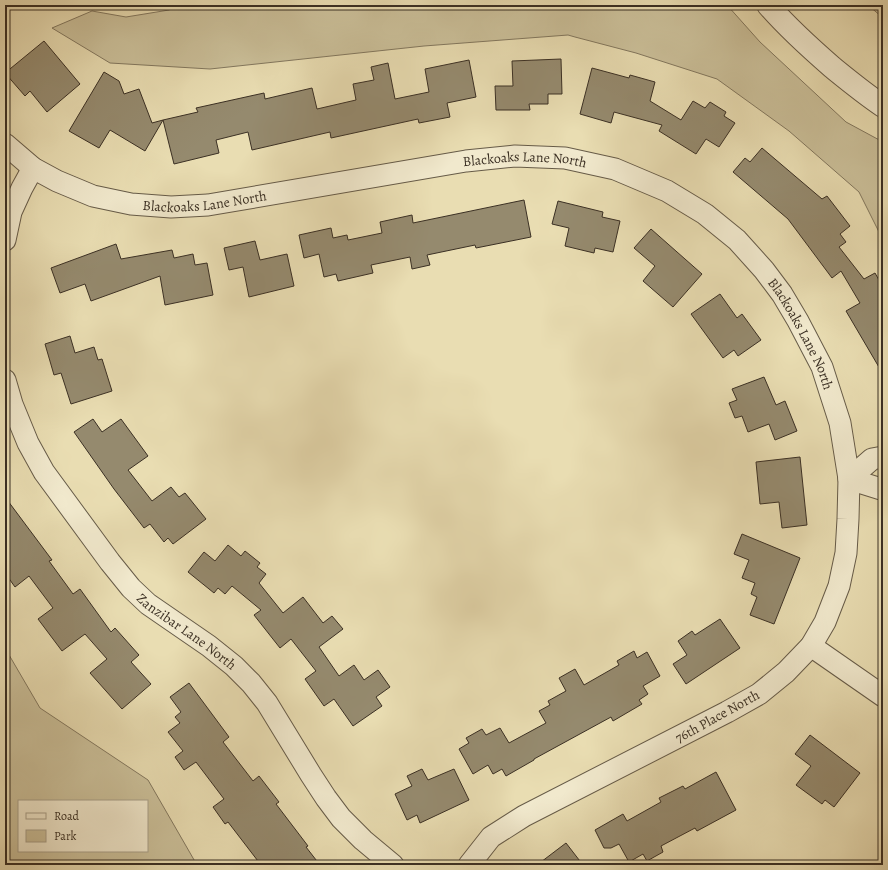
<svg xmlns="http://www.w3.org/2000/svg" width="888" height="870" viewBox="0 0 888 870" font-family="Alegreya,serif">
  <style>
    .green { fill: #cbc09a; stroke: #83785f; fill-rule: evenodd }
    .building { fill: #958a6e; stroke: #3b3024 }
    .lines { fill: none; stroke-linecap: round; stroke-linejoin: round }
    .minor-casing { stroke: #665b48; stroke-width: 23 }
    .tertiary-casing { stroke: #665b48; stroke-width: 24 }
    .minor { stroke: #f1e9cd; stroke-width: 21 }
    .tertiary { stroke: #f1e9cd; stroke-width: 22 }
    .labels { text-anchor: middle; stroke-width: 3.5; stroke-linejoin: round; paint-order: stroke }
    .street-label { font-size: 14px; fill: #3b3024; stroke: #f1e9cd }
  </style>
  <rect width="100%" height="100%" fill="#e9ddb2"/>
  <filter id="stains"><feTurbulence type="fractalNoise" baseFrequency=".005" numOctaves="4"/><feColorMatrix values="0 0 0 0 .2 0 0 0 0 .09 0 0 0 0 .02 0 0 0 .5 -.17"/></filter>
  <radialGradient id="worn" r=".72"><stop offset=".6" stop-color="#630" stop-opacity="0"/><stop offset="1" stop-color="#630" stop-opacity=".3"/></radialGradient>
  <path class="green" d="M179,5h548l33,37 86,80 37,20v98l-24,-48 -70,-61 -72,-52 -81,-26 -61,-16 -7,-2 -144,11 -214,23 -100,-6 -58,-35 40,-17 34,6 43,-7z
    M868,5h15v13z
    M5,648l35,60 108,72 49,85h-192zM19,801h128v50h-128z"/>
  <path class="building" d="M44,41l36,43 -33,28 -17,-21 -5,5 -20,-23z
    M561,59l1,35h-14v10h-19l1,6h-34l-1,-24h18l-1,-25z
    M469,60l7,37 -29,6 3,14 -31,6 -1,-4 -87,19 -1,-6 -78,18 -4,-18 -32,8 3,13 -45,11 -11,-44 35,-8 -2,-4 68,-15 1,6 47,-11 5,21 39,-9 -3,-16 21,-4 -3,-13 17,-4 7,36 34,-7 -4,-23z
    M592,68l37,10 1,-3 25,7 -5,19 31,19 12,-19 12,7 5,-6 16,10 -2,4 11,7 -16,24 -13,-8 -10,15 -37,-23 3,-6 -48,-13 -3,11 -31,-9z
    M104,72l15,9 5,13 15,-5 13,34 11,-3 -18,31 -35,-21 -11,18 -30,-17z
    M762,148l60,51 5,-3 23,30 -10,8 6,8 -7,5 25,32 11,-6 8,14v87l-37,-63 14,-8 -19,-32 -9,7 -44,-59 -55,-47 12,-14 5,4z
    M524,200l7,37 -55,11 -1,-3 -48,10 3,10 -18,4 -2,-12 -39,8 2,8 -35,8 -2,-7 -12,3 -5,-23 -15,4 -5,-23 32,-7 2,10 14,-3 1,5 34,-7 -2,-11 32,-7 1,8z
    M558,201l45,11 -1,5 18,4 -7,31 -18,-4 -1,5 -29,-7 4,-18 -17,-4z
    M651,229l51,45 -29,33 -30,-26 12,-15 -21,-18z
    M255,241l5,19 27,-6 7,32 -45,11 -6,-30 -14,3 -5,-22z
    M116,244l5,15 51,-9 2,8 19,-4 2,11 12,-2 6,32 -48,10 -5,-29 -69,25 -6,-17 -25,9 -9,-25z
    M720,294l17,24 5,-4 19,26 -23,16 -4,-6 -11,8 -32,-44z
    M70,336l5,17 19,-6 4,13 4,-1 10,32 -41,13 -10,-31 -7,2 -9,-31z
    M764,377l12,28 9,-4 12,30 -22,9 -6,-16 -21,8 -6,-16 -7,2 -6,-15 8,-3 -5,-11z
    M93,419l9,13 19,-13 27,37 -20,14 24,31 19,-14 8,10 6,-4 21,26 -33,25 -5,-6 -4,4 -14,-18 -6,4 -30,-39 -40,-57z
    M800,457l7,68 -25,3 -3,-26 -19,2 -4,-42z
    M5,497l47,63 -3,1 24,33 7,-5 31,43 4,-4 24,27 -8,7 20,22 -29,25 -32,-36 17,-14 -22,-25 -23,17 -24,-32 15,-11 -24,-32 -14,11 -10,-14z
    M742,534l58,24 -26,66 -24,-9 7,-18 -6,-3 4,-11 -13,-5 7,-18 -15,-6z
    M228,545l13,11 4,-5 15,12 -3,4 9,7 -7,9 24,30 20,-16 20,26 9,-7 11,13 -24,18 20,29 15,-11 10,15 14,-10 12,17 -14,10 6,9 -29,20 -19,-27 -10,7 -19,-27 11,-8 -25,-32 -11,9 -26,-33 7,-5 -29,-24 -7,8 -7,-6 -4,5 -26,-21 16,-20 11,9z
    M720,619l20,29 -54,36 -13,-20 14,-9 -9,-14 14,-10 3,4z
    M634,651l3,7 10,-6 13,24 -17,10 5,8 -9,6 3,4 -29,17 -2,-4 -77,42v1l-28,16 -4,-7 -9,5 -5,-9 -15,9 -14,-25 10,-6 -3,-5 16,-9 4,6 14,-7 9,15 37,-20 -7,-12 11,-6 -2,-4 18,-10 -7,-13 16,-9 9,16 35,-20 -2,-4z
    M189,683l40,54 -6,5 30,39 6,-5 20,26 -3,2 32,42 -2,1 14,18h-59l-33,-43 -3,2 -12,-17 11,-8 -28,-37 -12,8 -9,-13 8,-6 -15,-19 12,-9 -5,-6 6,-5 -11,-15z
    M810,735l50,38 -26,34 -9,-7 -3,4 -26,-19 15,-19 -16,-12z
    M422,769l6,11 26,-11 15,31 -49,23 -3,-8 -10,5 -12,-26 17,-8 -5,-10z
    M716,772l20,38 -39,21 -2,-3 -34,18 2,6 -16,9 -4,-7 -14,8 -10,-18 -8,4h-7l-9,-18 28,-16 4,7 34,-19 -2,-4 24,-12 2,3z
    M566,843l17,22h-46z"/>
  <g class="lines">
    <defs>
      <g id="minor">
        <path id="s1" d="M5,144l28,24 24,13 36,15 38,8 40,3 37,-2 258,-44 49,-5 50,2 50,11 52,22 38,23 32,26 27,30 18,24 16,27 24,46 18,56 9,56 -1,40 -2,34 -7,33 -14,36 -14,24 -25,26 -27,22 -32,18 -203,104 -33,21 -22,28"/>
        <path d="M5,240l6,-28 11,-24 11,-20"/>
        <path id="s2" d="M5,380l7,24 16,39 16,29 66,90 21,26 17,16 61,42 25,20 17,17 16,20 44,72 15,23 15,20 22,22 30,25"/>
        <path d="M849,479l23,-20 11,-2"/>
        <path d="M849,479l32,10h2"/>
        <path d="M811,646l72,50"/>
      </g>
      <path id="tertiary" d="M768,5c19,22 41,42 64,62 16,13 33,27 51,39"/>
    </defs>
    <use href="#minor" class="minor-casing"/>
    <use href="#tertiary" class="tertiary-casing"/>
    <use href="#minor" class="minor"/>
    <use href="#tertiary" class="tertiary"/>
  </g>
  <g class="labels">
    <g class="street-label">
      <text dy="5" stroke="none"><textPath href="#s1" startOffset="540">Blackoaks Lane North</textPath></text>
      <text dy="5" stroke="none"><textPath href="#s1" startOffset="216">Blackoaks Lane North</textPath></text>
      <text dy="5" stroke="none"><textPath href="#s1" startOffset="888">Blackoaks Lane North</textPath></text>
      <text dy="5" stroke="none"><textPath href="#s2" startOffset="316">Zanzibar Lane North</textPath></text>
      <text transform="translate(717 716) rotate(-29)" y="5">76th Place North</text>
    </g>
  </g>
  <rect width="888" height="870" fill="none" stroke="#e9ddb2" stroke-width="20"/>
  <rect x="6" y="6" width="876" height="858" fill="none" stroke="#3b3024" stroke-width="2"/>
  <rect x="10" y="10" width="868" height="850" fill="none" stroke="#3b3024"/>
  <rect x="18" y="800" width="130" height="52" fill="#f1e9cd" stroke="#a89f89"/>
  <rect x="26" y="813" width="20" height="6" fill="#f1e9cd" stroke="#a89f89"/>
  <text x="54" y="820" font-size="12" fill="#3b3024">Road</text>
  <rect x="26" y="830" width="20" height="12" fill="#cbc09a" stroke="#a89f89"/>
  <text x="54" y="840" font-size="12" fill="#3b3024">Park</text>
  <rect width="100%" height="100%" filter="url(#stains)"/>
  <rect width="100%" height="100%" fill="url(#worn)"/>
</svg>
